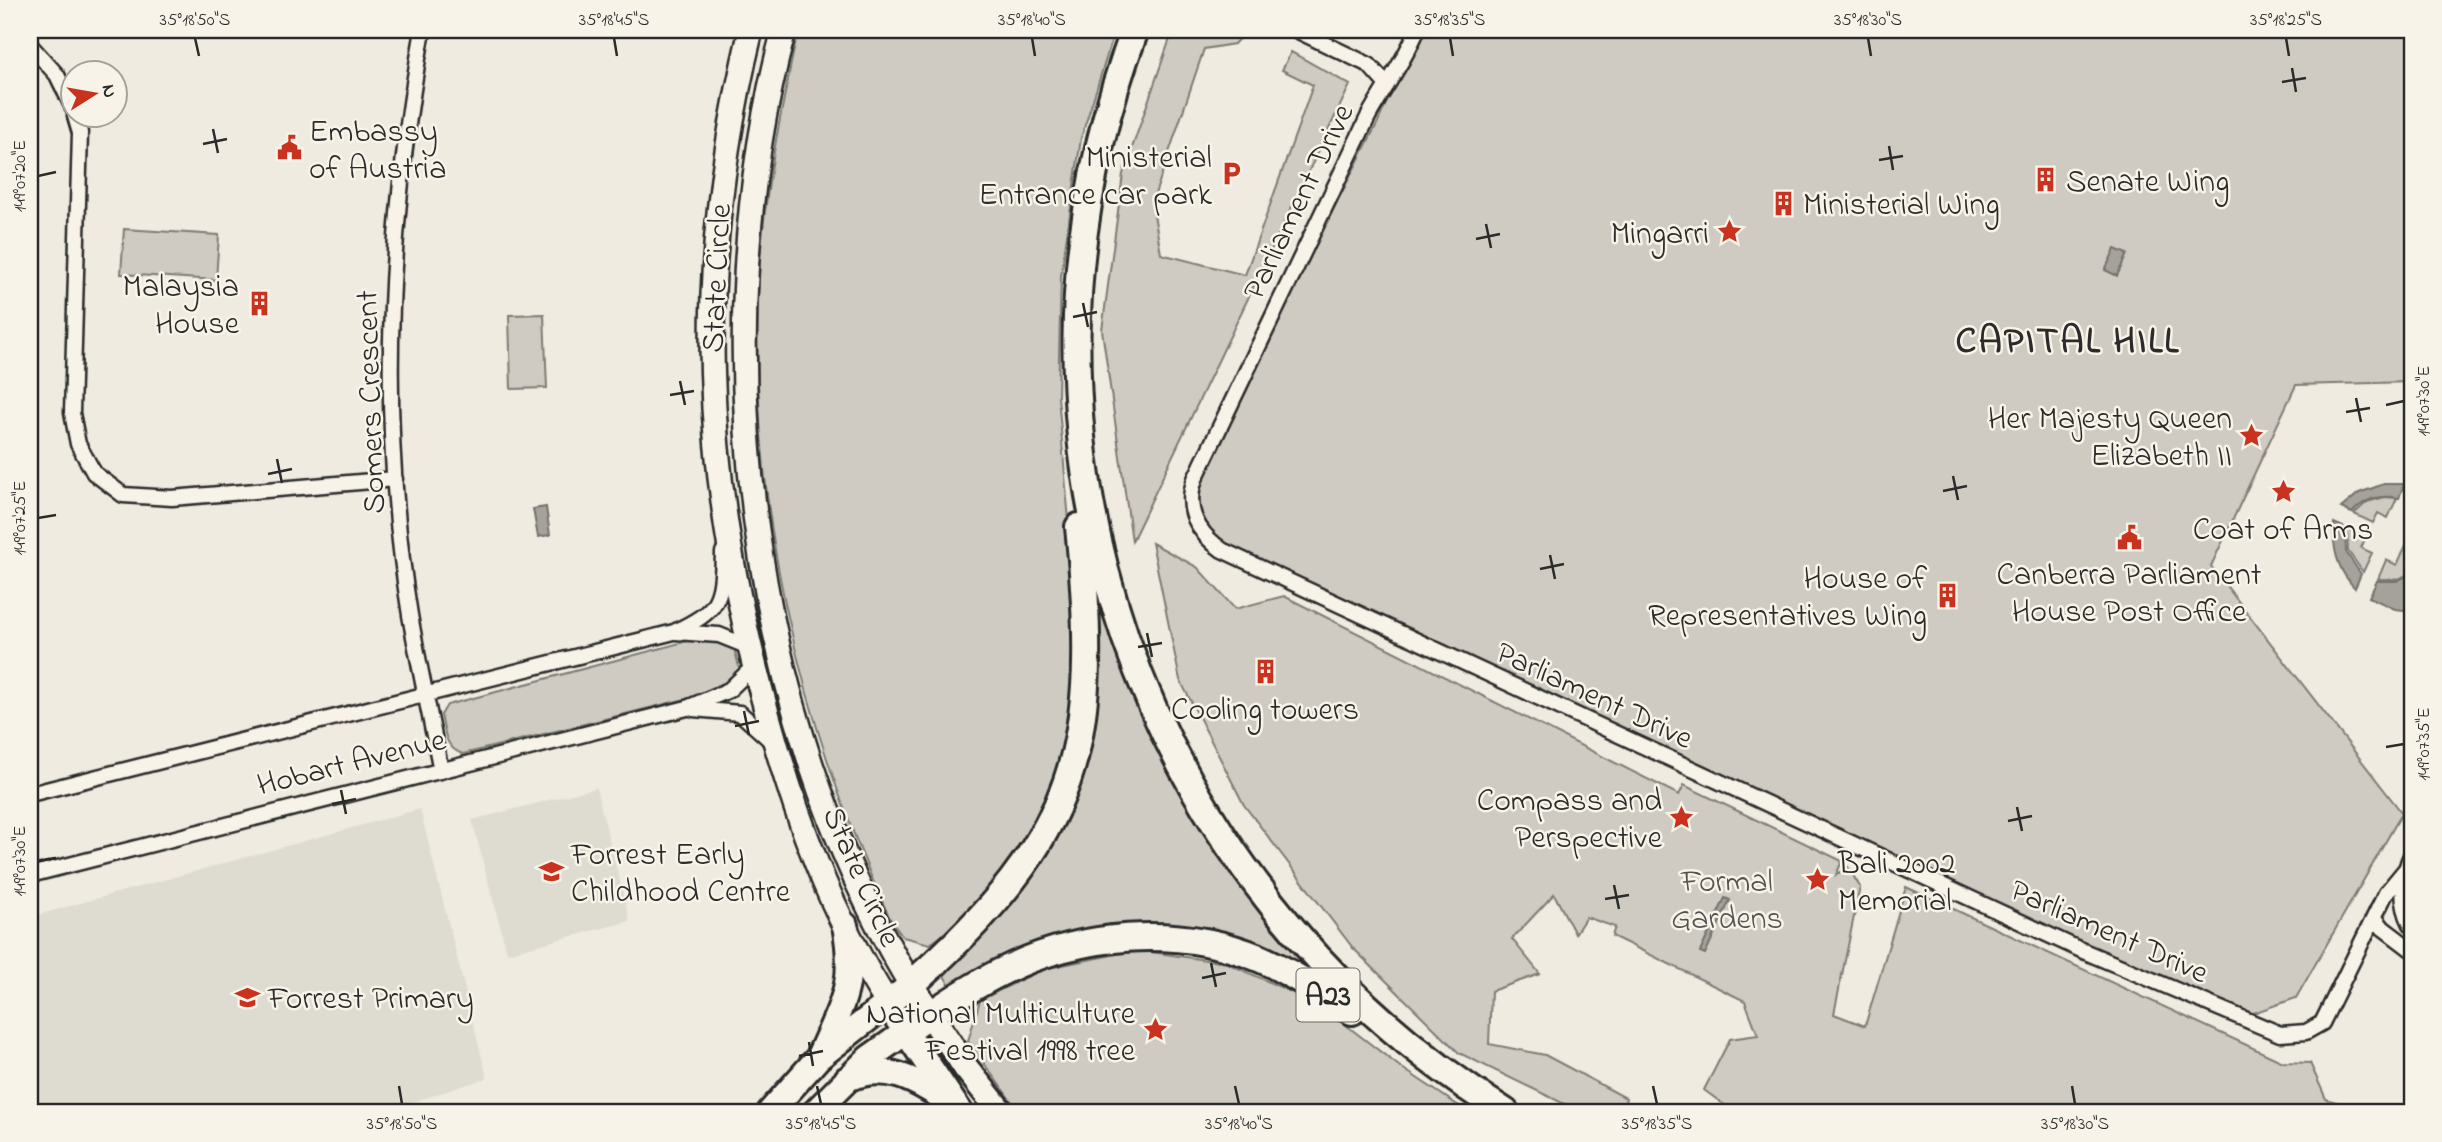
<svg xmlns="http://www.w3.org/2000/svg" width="2442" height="1142" viewBox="0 0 2442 1142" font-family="'Indie Flower',sans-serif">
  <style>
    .built { fill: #dedbd1 }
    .green { fill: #cfcbc2; stroke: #7d7b76; stroke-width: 2 }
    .water { fill: #a4a29a; stroke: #74726e; stroke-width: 2 }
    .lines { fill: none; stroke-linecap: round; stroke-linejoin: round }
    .minor-casing { stroke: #2b2b2b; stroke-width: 19 }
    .primary-casing { stroke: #2b2b2b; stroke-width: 28 }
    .trunk-casing { stroke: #2b2b2b; stroke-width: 30 }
    .motorway-casing { stroke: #2b2b2b; stroke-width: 32 }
    .minor { stroke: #f7f3e8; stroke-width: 14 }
    .primary { stroke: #f7f3e8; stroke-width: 23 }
    .trunk { stroke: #f7f3e8; stroke-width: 24 }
    .motorway { stroke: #f7f3e8; stroke-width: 26 }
    .ticks { fill: none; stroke: #2b2b2b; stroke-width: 2.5 }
    .labels { text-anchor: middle; stroke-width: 5; stroke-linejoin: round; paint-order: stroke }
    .shield { fill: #f7f3e8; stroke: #686764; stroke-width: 2 }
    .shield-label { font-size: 30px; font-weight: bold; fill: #2b2b2b }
    .poi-label { font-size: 32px; fill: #2b2b2b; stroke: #f7f3e8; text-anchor: end }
    .street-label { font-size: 32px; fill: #2b2b2b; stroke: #f7f3e8 }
    .park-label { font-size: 32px; fill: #545351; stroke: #f7f3e8 }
    .district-label { font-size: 38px; font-weight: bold; letter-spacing: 2px; fill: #2b2b2b; stroke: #f7f3e8 }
    .neatline { fill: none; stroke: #2b2b2b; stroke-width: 2.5 }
    .ticks-label { font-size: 18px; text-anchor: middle; fill: #2b2b2b }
  </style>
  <rect width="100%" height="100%" fill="#efebe0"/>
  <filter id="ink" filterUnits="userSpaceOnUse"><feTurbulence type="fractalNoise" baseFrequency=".0143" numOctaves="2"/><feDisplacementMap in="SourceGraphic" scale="14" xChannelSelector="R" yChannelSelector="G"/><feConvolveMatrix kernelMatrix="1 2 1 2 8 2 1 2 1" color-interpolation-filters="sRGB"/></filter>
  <g filter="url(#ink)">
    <path class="built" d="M596,788l34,133 -123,32 -35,-133z
      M420,809l67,269 -105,34h-352v-195z"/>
    <path class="green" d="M798,30h317l-34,108 -20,138 -3,120 21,239 -11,113 -44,100 -59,71 -35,25 -27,-7 -12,-16c-93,-201 -144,-424 -132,-646 5,-83 22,-164 39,-245z
      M1173,30h62l9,3 -10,11 -30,5 -52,154 9,51 84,21 68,-190 -31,-15 9,-18 59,33 -218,456 -30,-211 21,-156z
      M1418,30h994v352l-116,3 -85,181 191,247 -106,185 -54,19 -1020,-467 -21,-19 -6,-52 183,-357z
      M124,229l95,6 -3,45 -95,-6z
      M544,314l3,74 -36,1 -2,-74z
      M2385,497l12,1 -9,20 -10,-5 -5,10 -19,-9 13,-12z
      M2347,529l19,8 -5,11 11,5 -9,19 -15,-21z
      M2412,532v40l-13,7h-21l8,-19 11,5z
      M1152,543l45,24 38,42 49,-13 395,199 5,-10 158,76 -6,14 12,-8 12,20 -26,127 31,12 41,-139 377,175 27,1 16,36 23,7 -15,6h-600l-30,-22 26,-51 28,-4 -13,-34 -133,-65 3,-9 -29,-10 -11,17 -21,-40 -42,45 28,35 -49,17 -2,53 56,11 81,43 -4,14h-41l-122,-59 -106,-105 -109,-143 -64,-125z
      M1099,590c39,141 112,267 210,376l-4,3 -118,-39 -236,57 -7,-11 66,-74 84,-179 5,-71 -6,-60z
      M699,638l28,4 7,5 6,24 -26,21 -251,62c-18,-5 -18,-22 -22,-39l6,-10z
      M1137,950l90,13 93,42 79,61 69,46h-449l-51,-71 12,-41 63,-31z"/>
    <path class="water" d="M2115,249l12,5 -10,22 -12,-6z
      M2384,484h20l-5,14c-19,-4 -35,1 -47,15l-11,-5 18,-15z
      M546,507l4,28 -12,2 -5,-28z
      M2334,523l11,5 1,24 15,22 -6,14c-18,-18 -23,-40 -21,-65z
      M2412,573v38l-17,-2 -26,-12 8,-16h20z
      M1725,898l5,2 -25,54 -5,-2z"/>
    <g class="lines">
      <defs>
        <path id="minor" d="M423,30c-35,193 -45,390 -13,585 9,52 21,104 31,156
          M1296,30l73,35 17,19
          M1417,30c-12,31 -33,57 -49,87l-173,362c-11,30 3,54 27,71l859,400 199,84 26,-2 16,-9 64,-130 19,-23
          M30,45l27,30 17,35
          M75,116l5,17 -8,280 6,31 16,29 29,22 49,3 223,-19
          M676,632l43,3 30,12
          M693,709l47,4 30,27
          M30,794l644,-162c45,-22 48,-30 49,-80
          M30,875l657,-167 42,-18 25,-24
          M2375,918l8,10 29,22
          M2411,924c-12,-23 -9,-49 1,-71"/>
        <path id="primary" d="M751,30c-58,239 -50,447 16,683 28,102 64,202 121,291
          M784,30c-82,304 -36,684 127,955"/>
        <path id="trunk" d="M896,1017l64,95
          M820,1054c23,-53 36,-70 25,-129
          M847,1079c38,-17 67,0 99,21
          M770,1112l48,-54 93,-73 55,83 35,44
          M815,1112l54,-54 61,-43"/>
        <path id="motorway" d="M1135,30c-154,405 5,854 370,1082
          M911,985c169,-151 190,-237 168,-458
          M930,1015c22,-15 45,-30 69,-42 78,-40 178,-49 260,-15 33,14 62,35 93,53"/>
      </defs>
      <use href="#minor" class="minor-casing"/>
      <use href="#primary" class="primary-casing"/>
      <use href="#trunk" class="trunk-casing"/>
      <use href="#motorway" class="motorway-casing"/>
      <use href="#minor" class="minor"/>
      <use href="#primary" class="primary"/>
      <use href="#trunk" class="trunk"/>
      <use href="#motorway" class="motorway"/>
    </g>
  </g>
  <path class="ticks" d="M195,38l4,18M614,38l3,18M1032,38l3,18M1450,38l3,18M1868,38l3,18M2286,38l3,18M2292,68l4,24M2282,82l24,-4M213,129l5,24M203,144l24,-5M1889,146l4,24M1879,160l24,-4M38,176l18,-4M1486,224l5,24M1476,239l24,-5M1083,303l5,24M1073,317l24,-5M680,381l5,24M670,395l24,-4M2356,398l5,24M2386,405l18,-4M2346,412l24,-4M277,459l5,24M268,474l24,-5M1953,476l5,24M1943,491l24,-5M38,518l18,-3M1550,555l5,24M1540,569l24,-5M1147,633l5,24M1138,647l24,-4M744,711l5,24M735,726l24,-5M2386,747l18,-3M341,790l5,24M332,804l24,-5M2017,807l5,24M2008,821l24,-5M38,861l18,-3M1614,885l5,24M1605,899l24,-4M1211,963l5,24M1202,978l24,-5M809,1042l4,24M799,1056l24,-5M399,1086l3,18M817,1086l4,18M1235,1086l4,18M1653,1086l4,18M2072,1086l3,18"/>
  <defs>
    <symbol id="civic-bare" viewBox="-9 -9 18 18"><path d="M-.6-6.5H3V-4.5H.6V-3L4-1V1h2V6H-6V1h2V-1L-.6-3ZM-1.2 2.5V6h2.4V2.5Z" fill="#c8321e" stroke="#f7f3e8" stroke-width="2.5" paint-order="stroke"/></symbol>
    <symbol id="parking-bare" viewBox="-9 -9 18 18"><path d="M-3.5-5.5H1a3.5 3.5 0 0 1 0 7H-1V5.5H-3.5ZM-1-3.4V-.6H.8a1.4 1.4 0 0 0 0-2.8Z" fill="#c8321e" stroke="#f7f3e8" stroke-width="2.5" paint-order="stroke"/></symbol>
    <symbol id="building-bare" viewBox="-9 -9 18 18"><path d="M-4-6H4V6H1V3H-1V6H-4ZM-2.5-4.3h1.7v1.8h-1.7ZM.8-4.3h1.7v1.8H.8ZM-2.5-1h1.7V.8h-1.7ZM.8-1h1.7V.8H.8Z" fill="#c8321e" stroke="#f7f3e8" stroke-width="2.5" paint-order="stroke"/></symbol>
    <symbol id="sight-bare" viewBox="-9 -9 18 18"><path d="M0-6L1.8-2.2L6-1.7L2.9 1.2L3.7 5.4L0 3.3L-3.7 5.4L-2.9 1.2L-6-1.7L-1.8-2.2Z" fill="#c8321e" stroke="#f7f3e8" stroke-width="2.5" paint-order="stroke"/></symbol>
    <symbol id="school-bare" viewBox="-9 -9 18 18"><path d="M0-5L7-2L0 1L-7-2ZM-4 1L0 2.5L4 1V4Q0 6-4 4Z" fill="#c8321e" stroke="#f7f3e8" stroke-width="2.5" paint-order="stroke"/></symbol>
  </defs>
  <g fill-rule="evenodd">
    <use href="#civic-bare" x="272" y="130" width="35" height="35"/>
    <use href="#parking-bare" x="1214" y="156" width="35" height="35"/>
    <use href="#building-bare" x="2028" y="162" width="35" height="35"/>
    <use href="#building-bare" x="1766" y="186" width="35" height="35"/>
    <use href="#sight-bare" x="1712" y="214" width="35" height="35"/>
    <use href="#building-bare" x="242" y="286" width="35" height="35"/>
    <use href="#sight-bare" x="2234" y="418" width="35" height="35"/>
    <use href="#sight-bare" x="2266" y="474" width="35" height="35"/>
    <use href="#civic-bare" x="2112" y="520" width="35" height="35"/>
    <use href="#building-bare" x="1930" y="578" width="35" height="35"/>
    <use href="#building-bare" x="1248" y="654" width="35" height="35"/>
    <use href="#sight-bare" x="1664" y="800" width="35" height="35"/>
    <use href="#school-bare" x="534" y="854" width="35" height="35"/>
    <use href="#sight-bare" x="1800" y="862" width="35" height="35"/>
    <use href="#school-bare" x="230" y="980" width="35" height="35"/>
    <use href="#sight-bare" x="1138" y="1012" width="35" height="35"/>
  </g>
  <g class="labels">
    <rect class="shield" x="1296.5" y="968.5" width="63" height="53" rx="5"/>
    <g class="shield-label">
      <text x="1328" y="1005">A23</text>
    </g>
    <g class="poi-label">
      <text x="309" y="141" text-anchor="start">Embassy<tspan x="309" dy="37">of Austria</tspan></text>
      <text x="1212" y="167">Ministerial<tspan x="1212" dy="37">Entrance car park</tspan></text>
      <text x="2066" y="191" text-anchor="start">Senate Wing</text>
      <text x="1803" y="214" text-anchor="start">Ministerial Wing</text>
      <text x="1709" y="243">Mingarri</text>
      <text x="239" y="296">Malaysia<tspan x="239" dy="37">House</tspan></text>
      <text x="2232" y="428">Her Majesty Queen<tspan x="2232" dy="37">Elizabeth II</tspan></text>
      <text x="2283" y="539" text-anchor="middle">Coat of Arms</text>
      <text x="2129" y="584" text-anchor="middle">Canberra Parliament<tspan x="2129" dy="37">House Post Office</tspan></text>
      <text x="1927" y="588">House of<tspan x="1927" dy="37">Representatives Wing</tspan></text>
      <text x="1265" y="719" text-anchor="middle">Cooling towers</text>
      <text x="1662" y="810">Compass and<tspan x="1662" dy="37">Perspective</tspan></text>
      <text x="571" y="864" text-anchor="start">Forrest Early<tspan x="571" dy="37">Childhood Centre</tspan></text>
      <text x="1838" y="873" text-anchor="start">Bali 2002<tspan x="1838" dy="37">Memorial</tspan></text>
      <text x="268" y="1008" text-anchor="start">Forrest Primary</text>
      <text x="1135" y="1023">National Multiculture<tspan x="1135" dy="37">Festival 1998 tree</tspan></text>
    </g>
    <g class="street-label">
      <text transform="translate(1297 201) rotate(-64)" y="11">Parliament Drive</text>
      <text transform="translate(715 278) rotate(-87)" y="11">State Circle</text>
      <text transform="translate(369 402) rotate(-92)" y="11">Somers Crescent</text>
      <text transform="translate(1595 694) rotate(25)" y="11">Parliament Drive</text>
      <text transform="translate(351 761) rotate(-14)" y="11">Hobart Avenue</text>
      <text transform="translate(863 876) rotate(66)" y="11">State Circle</text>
      <text transform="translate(2110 930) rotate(24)" y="11">Parliament Drive</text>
    </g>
    <g class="park-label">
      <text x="1727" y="891">Formal<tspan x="1727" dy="37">Gardens</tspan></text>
    </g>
    <g class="district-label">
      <text x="2068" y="352">CAPITAL HILL</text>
    </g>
  </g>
  <rect width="2442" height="1142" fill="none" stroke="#f7f3e8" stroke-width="77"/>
  <g transform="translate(94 94) rotate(79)"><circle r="33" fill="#f7f3e8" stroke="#a5a39c" stroke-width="2"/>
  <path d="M0-5L12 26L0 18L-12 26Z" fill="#c8321e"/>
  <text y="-10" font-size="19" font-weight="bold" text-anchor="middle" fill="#2b2b2b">N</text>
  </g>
  <rect x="38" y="38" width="2366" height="1066" class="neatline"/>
  <g class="ticks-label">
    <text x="195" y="25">35°18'50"S</text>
    <text x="614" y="25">35°18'45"S</text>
    <text x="1032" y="25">35°18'40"S</text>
    <text x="1450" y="25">35°18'35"S</text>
    <text x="1868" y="25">35°18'30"S</text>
    <text x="2286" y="25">35°18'25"S</text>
    <text transform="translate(19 176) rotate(-90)" y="6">149°07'20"E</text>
    <text transform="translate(2423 401) rotate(-90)" y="6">149°07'30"E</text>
    <text transform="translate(19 518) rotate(-90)" y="6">149°07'25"E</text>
    <text transform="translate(2423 744) rotate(-90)" y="6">149°07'35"E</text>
    <text transform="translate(19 861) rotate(-90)" y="6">149°07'30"E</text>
    <text x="402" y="1129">35°18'50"S</text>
    <text x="821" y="1129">35°18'45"S</text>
    <text x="1239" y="1129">35°18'40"S</text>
    <text x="1657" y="1129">35°18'35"S</text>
    <text x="2075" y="1129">35°18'30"S</text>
  </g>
</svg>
